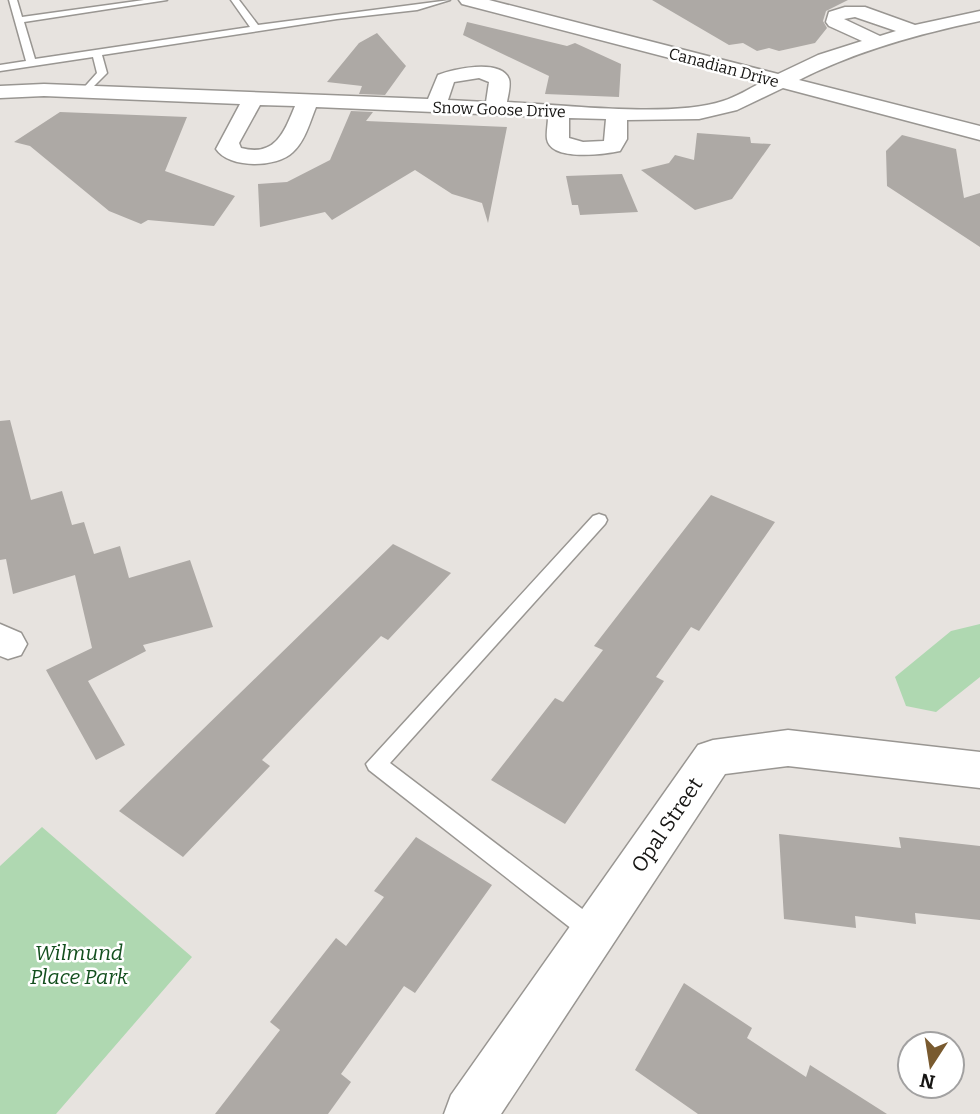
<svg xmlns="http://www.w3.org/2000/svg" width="980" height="1114" viewBox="0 0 980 1114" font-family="Bitter,serif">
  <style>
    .green { fill: #afd8b1 }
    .building { fill: #ada9a5 }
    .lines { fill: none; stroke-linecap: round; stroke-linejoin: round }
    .service-casing { stroke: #999692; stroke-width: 3 }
    .minor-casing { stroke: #999692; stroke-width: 3 }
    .service { fill: #fff; fill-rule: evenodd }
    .minor { fill: #fff; fill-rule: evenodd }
    .labels { text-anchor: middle; stroke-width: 5; stroke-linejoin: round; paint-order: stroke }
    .far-street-label { font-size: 16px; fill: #161513; stroke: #fff }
    .near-street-label { font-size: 21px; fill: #161513; stroke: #fff }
    .near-park-label { font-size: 21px; font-style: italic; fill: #134f1e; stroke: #fff }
  </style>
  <rect width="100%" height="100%" fill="#e7e3df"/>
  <path class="green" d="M980,624v53l-44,35 -30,-6 -11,-29 56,-46z
    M42,827l150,130 -136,157h-56v-248z"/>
  <path class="building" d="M652,0h196l-22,11 -3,10 4,7 -12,15 -36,8 -10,-3 -12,3 -14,-8 -14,2z
    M467,22l100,24 8,-3 46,21 -2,33 -74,-3 4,-18 -86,-41z
    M377,33l29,33 -21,29 -26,-1 3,-8 -35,-4 32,-39z
    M351,111l22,1 -7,9 141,6 -19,96 -6,-20 -30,-9 -37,-24 -83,50 -7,-8 -65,15 -2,-43 29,-2 43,-22z
    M60,112l127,5 -22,54 70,25 -21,30 -66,-6 -7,4 -32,-13 -79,-65 -16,-4z
    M697,133l53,4 1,6 20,1 -39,55 -37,11 -54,-40 28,-7 6,-8 19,5z
    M902,135l54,14 8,49 16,-5v54l-93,-61 -1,-35z
    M622,174l16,38 -58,3 -2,-10h-6l-6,-29z
    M10,420l21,80 31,-9 10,34 12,-3 10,32 26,-8 9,32 61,-18 23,67 -70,18 3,6 -58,30 37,64 -29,15 -50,-90 46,-22 -17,-73 -62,19 -7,-35 -6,1v-139z
    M711,495l64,27 -76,109 -8,-4 -35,50 8,4 -99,143 -74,-44 64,-82 8,4 40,-52 -9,-4z
    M393,544l58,29 -63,67 -7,-4 -119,124 8,6 -87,91 -64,-46z
    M779,834l122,14 -2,-11 81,9v74l-65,-7 1,11 -61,-8 1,12 -72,-9z
    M416,837l76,48 -77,108 -11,-7 -63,88 10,8 -23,32h-113l65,-84 -10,-8 66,-84 10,8 38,-49 -10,-6z
    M684,983l68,45 -5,10 59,39 4,-12 77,49h-189l-63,-44z"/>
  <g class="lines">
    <defs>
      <path id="service" d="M9,0h8l5,17 122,-17h23l-143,22 11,37 215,-32 -19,-27h8l19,25 192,-25 -33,10 -80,9 -235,36 5,18 -22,22 -5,-3 17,-19 -4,-16 -93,14v-6l26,-4z
        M599,514l6,2 2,4 -2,4 -215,239 212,161 4,8 -4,8 -8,3 -8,-3 -217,-170 -3,-6 227,-248z"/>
      <path id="minor" d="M459,0h30l289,74 40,-19 44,-14 -33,-15 -3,-4 3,-10 16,-5h20l50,18 65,-14v10c-62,13 -124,30 -181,59l181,46v14l-197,-52 -46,22 -38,9 -72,1v19l-7,12c-15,3 -69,11 -73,-12 -1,-6 1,-15 1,-22l-232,-10c-6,15 -11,34 -23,45 -16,16 -64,17 -77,-3l24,-45 -196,-8 -44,2v-12l44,-2 384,15 10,-24c14,-6 63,-17 71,4 2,6 -1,17 -2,23 57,3 165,16 216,-1 13,-4 26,-12 39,-19l-300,-78zM855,17l41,14 -16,5 -36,-17zM479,78l10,4 -3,20 -38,-2 6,-18zM260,105l35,1c-11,27 -20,51 -54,42l-2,-5zM569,118l37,1 -2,22 -21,1 -14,-4z
        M0,624l21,9 6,11 -6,11 -13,4 -8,-3z
        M788,730l192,22v36l-192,-22 -63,8 -224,340h-57l7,-19 247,-350 15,-5z"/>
    </defs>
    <use href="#service" class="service-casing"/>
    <use href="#minor" class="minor-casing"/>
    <use href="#service" class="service"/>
    <use href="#minor" class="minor"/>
  </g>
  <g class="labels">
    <g class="far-street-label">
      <text transform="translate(724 67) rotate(15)" y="6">Canadian Drive</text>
      <text transform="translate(499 109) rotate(2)" y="6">Snow Goose Drive</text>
    </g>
    <g class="near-street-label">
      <text transform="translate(667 825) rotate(-56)" y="7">Opal Street</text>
    </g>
    <g class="near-park-label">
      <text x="79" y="960">Wilmund<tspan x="79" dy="24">Place Park</tspan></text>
    </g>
  </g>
  <g transform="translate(931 1065) rotate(192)"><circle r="33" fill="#ffffff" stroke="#a2a1a1" stroke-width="2"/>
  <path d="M0-5L12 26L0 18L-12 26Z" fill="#795a2f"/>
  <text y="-10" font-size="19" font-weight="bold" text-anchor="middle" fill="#161513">N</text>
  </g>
</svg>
